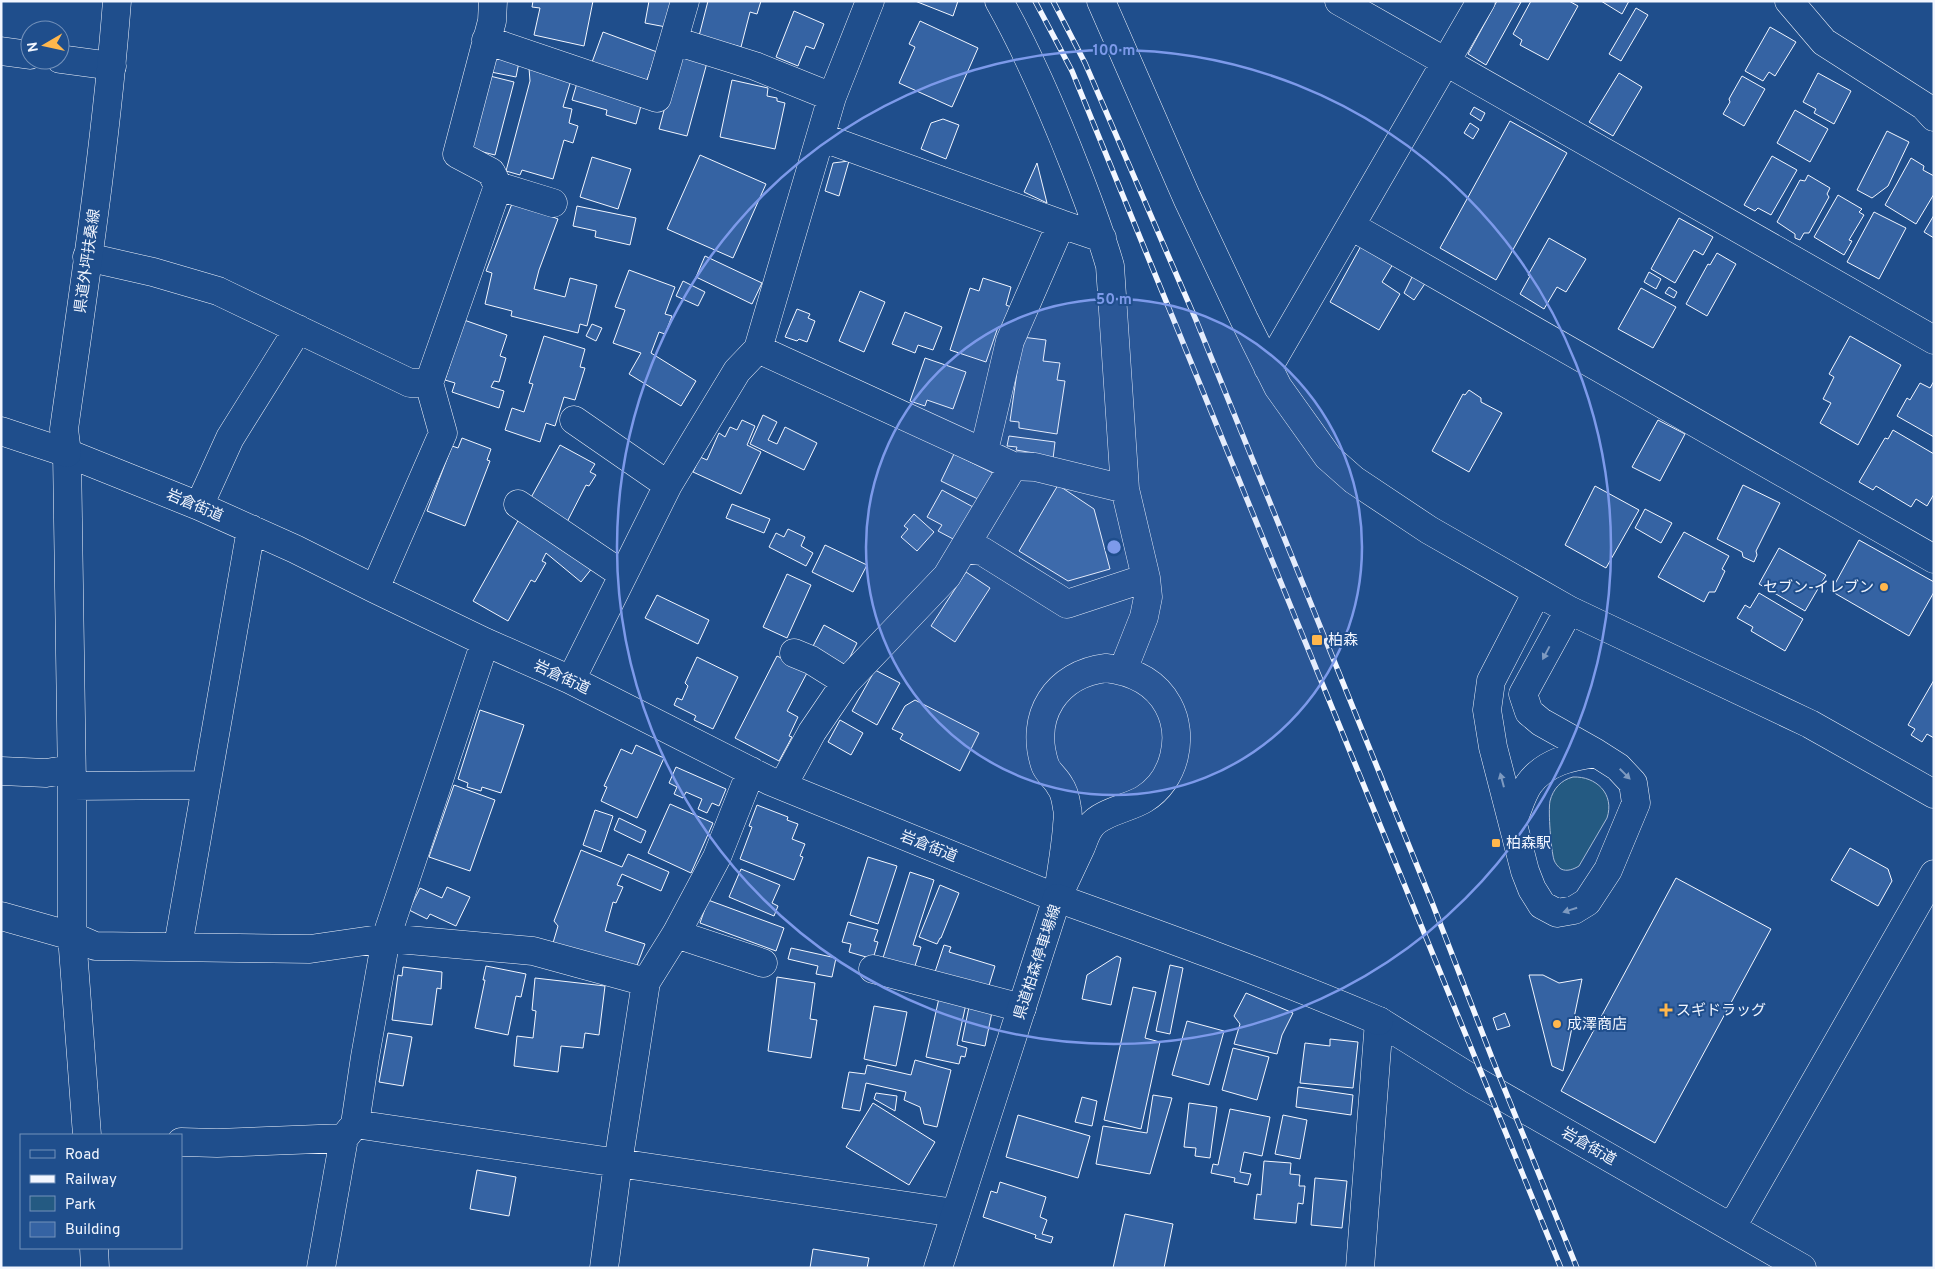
<svg xmlns="http://www.w3.org/2000/svg" width="1935" height="1269" viewBox="0 0 1935 1269" font-family="Overpass,'Noto Sans JP',sans-serif">
  <style>
    .green { fill: #245a82; stroke: #a8bbd7 }
    .building { fill: #3563a3; stroke: #f2f6ff }
    .lines { fill: none; stroke-linecap: round; stroke-linejoin: round }
    .minor-casing { stroke: #f2f6ff; stroke-width: 29 }
    .major-casing { stroke: #f2f6ff; stroke-width: 29 }
    .minor { stroke: #1f4e8c; stroke-width: 28 }
    .major { stroke: #1f4e8c; stroke-width: 28 }
    .rail-casing { stroke: #f2f6ff; stroke-width: 5.5 }
    .rail { stroke: #1f4e8c; stroke-width: 4; stroke-dasharray: 11; stroke-linecap: butt }
    .oneway { fill: #7e9ac0 }
    .ring { fill: none; stroke: #7d9aea; stroke-width: 2.5 }
    .poi-dot { fill: #ffb74d; stroke: #1f4e8c; stroke-width: 2 }
    .labels { text-anchor: middle; stroke-width: 4; stroke-linejoin: round; paint-order: stroke }
    .street-label { font-size: 15px; fill: #f2f6ff; stroke: #1f4e8c }
    .poi-label { font-size: 15px; fill: #f2f6ff; stroke: #1f4e8c; text-anchor: start }
    .centre { fill: #7d9aea; stroke: #1f4e8c; stroke-width: 2.5 }
    .ring-label { font-size: 15px; text-anchor: middle; font-weight: bold; fill: #7d9aea; stroke: #1f4e8c; stroke-width: 4; stroke-linejoin: round; paint-order: stroke }
  </style>
  <rect width="100%" height="100%" fill="#1f4e8c"/>
  <path class="green" d="M1573,777c23,-1 42,17 34,41l-28,48c-5,3 -12,6 -18,3 -3,-2 -6,-6 -7,-9 -3,-10 -6,-49 -4,-59 3,-12 11,-21 23,-24z"/>
  <path class="building" d="M533,1h60l-9,45 -50,-11 6,-27 -8,-1z
    M649,1h22l-5,26 -21,-4z
    M708,1h53l-4,13 -7,-2 -9,35 -42,-11z
    M915,1h43l-5,15z
    M1497,1l24,1 -35,63 -18,-11z
    M1531,1h38l9,5 -30,54 -28,-15 2,-5 -9,-6z
    M1601,1h28l-7,13z
    M1636,8l12,7 -27,46 -12,-7z
    M794,11l30,13 -10,25 -8,-3 -8,20 -22,-9z
    M920,21l58,27 -26,59 -53,-24 16,-36 -6,-3z
    M1770,27l26,15 -21,34 -6,-4 -6,9 -18,-10z
    M603,32l54,20 -12,33 -54,-20z
    M680,51l28,8 -21,77 -28,-7z
    M494,57l25,5 -3,15 -25,-5z
    M529,68l42,12 -8,27 9,2 -3,14 9,3 -5,17 -9,-3 -11,39 -31,-9 -2,5 -14,-4 24,-90z
    M1619,73l23,14 -29,49 -24,-14z
    M1818,73l33,18 -17,33 -20,-11 2,-4 -13,-7z
    M490,76l24,6 -19,73 -24,-6z
    M1742,76l23,13 -21,37 -21,-12 7,-12 -1,-3z
    M732,80l36,8 -1,8 10,2v3l8,2 -10,46 -55,-12z
    M577,83l65,19 -6,22 -30,-9 1,-5 -35,-10z
    M1474,107l11,6 -4,8 -11,-7z
    M1795,110l33,19 -18,33 -33,-19z
    M943,119l16,6 -13,34 -25,-10 10,-26z
    M1510,121l57,32 -71,127 -56,-32z
    M1470,123l9,6 -6,10 -9,-6z
    M1887,131l22,11 -21,44 -16,12 -15,-8z
    M700,155l66,29 -33,74 -66,-29z
    M1772,156l25,14 -26,45 -13,-7 -3,3 -11,-6z
    M592,157l39,12 -13,40 -38,-12z
    M1911,158l13,8 -1,4 11,6v18l-18,30 -31,-19z
    M849,161l-10,35 -14,-5 8,-28z
    M1037,163l10,40 -23,-11z
    M1808,175l22,13 -3,6 2,3 -20,36h-5l-4,7 -5,-2v-4l-18,-12 23,-42 5,1z
    M1838,195l24,14 -3,3 5,3 -15,25 3,1 -8,14 -30,-18z
    M513,201l45,18 -19,51 -5,19 31,8 5,-19 27,7 -10,41 -7,-2 -2,9 -67,-17 1,-5 -27,-7 7,-31 -6,-2z
    M577,206l59,12 -6,27 -35,-8 1,-6 -23,-5z
    M1874,212l32,16 -27,51 -32,-17z
    M1934,215v23l-10,-6z
    M1679,218l34,19 -10,18 -9,-5 -19,33 -24,-14z
    M1549,238l37,21 -20,33 -9,-5 -13,22 -24,-15 10,-18 -2,-1z
    M1361,246l32,18 -11,18 18,12 -21,36 -49,-28z
    M1717,253l19,11 -29,52 -21,-12 22,-40 2,1z
    M705,256l57,27 -10,21 -56,-27z
    M629,270l46,17 -10,27 7,2 -7,18 -6,-2 -8,21 45,28 -15,25 -52,-32 12,-21 -28,-10 12,-33 -10,-3z
    M1649,272l12,7 -5,10 -12,-7z
    M1413,275l13,7 -12,18 -10,-7z
    M983,278l28,9 -5,18 5,2 -7,22 -6,-2 -12,35 -36,-12 20,-62 9,3z
    M683,281l22,11 -7,14 -22,-10z
    M1669,287l8,5 -3,6 -9,-5z
    M1641,288l35,19 -23,41 -35,-19z
    M860,291l25,11 -21,50 -25,-11z
    M797,309l13,5 -2,4 7,3 -8,21 -8,-3 -2,2 -12,-4z
    M905,312l37,15 -9,23 -15,-5 -3,8 -23,-9z
    M464,320l43,15 -7,21 6,2 -7,24 -5,-1 -3,6 13,4 -5,17 -47,-16 3,-9 -10,-3z
    M592,324l10,4 -6,13 -10,-5z
    M544,336l41,13 -5,18 5,1 -10,32 -11,-3 -9,29 -9,-3 -6,19 -35,-12 7,-22 12,4 9,-28 -4,-1z
    M1850,336l51,29 -43,80 -38,-22 11,-20 -8,-4 11,-22 -5,-3z
    M1022,337l24,3 -3,21 17,2 -3,17 8,1 -8,53 -38,-6v-6l-9,-1z
    M925,358l41,14 -13,37 -26,-9 -2,6 -15,-5z
    M1934,381v56l-37,-21 10,-18 3,2 10,-17 10,5z
    M1469,390l12,8v4l21,11 -33,59 -37,-21 31,-57 2,1z
    M763,415l14,7 -9,18 9,4 8,-17 32,16 -13,27 -54,-26z
    M742,420l13,6 -8,19 14,7 -20,42 -48,-22 7,-15 7,3 12,-27 6,4 5,-10 7,3z
    M1658,420l27,14 -25,47 -28,-14z
    M1893,430l41,24v40l-7,12 -11,-7 -5,8 -35,-21 -3,4 -14,-8 26,-44 3,1z
    M1009,436l46,6 -2,17 -20,-3 1,-3 -18,-3 1,-3 -10,-1z
    M462,438l29,11 -4,11 3,1 -25,65 -38,-15 25,-65 6,2z
    M560,445l35,19 -5,8 6,3 -7,11 -3,-1 -20,39 -38,-21z
    M954,454l39,19 -13,27 -39,-19z
    M1058,485l36,24 16,60 -42,12 -49,-30z
    M1743,485l37,18 -24,48 1,4 -3,7 -11,-5 -1,-5 -25,-13z
    M1595,486l44,24 -33,58 -41,-23z
    M942,490l31,17 -18,33 -17,-9 4,-6 -15,-8z
    M732,504l38,15 -6,14 -38,-15z
    M1645,509l27,14 -11,20 -26,-15z
    M914,514l20,18 -17,19 -16,-14 7,-8 -4,-3z
    M519,519l74,48 -12,15 -35,-29 -4,8 4,2 -11,19 -4,-2 -23,41 -35,-20z
    M788,529l17,8 -4,9 12,7 -7,13 -37,-19 7,-14 8,4z
    M1684,532l45,24 -7,13 3,2 -10,21h-6l-5,10 -46,-25z
    M1859,540l75,42v10l-25,44 -78,-45z
    M825,545l42,20 -14,27 -41,-20z
    M1779,548l47,27 -21,36 -46,-27z
    M966,572l24,16 -35,54 -24,-16z
    M787,574l24,11 -24,53 -24,-11z
    M1759,593l44,26 -18,32 -34,-20 2,-4 -16,-9 8,-13 5,3z
    M657,595l52,25 -11,24 -53,-26z
    M824,625l33,18 -11,22 -34,-17z
    M777,656l31,15 -21,40 11,6 -9,19 3,1 -13,24 -44,-23z
    M697,657l41,20 -25,52 -19,-9 2,-4 -22,-11 3,-7 5,2 6,-14 -3,-3z
    M875,670l25,13 -23,42 -25,-14z
    M1934,680v58l-7,-4 -5,8 -11,-7 4,-6 -7,-4z
    M915,700l64,33 -19,38 -60,-32 3,-5 -11,-5 13,-23z
    M480,710l44,15 -23,68 -19,-6 -1,4 -14,-4 1,-4 -10,-4z
    M840,720l23,13 -12,22 -23,-13z
    M636,745l28,13 -27,60 -36,-17 6,-14 -3,-1 17,-37 11,5z
    M676,767l50,22 -7,17 -7,-3 -5,10 -9,-4 4,-10 -16,-7 -3,6 -9,-4 3,-7 -8,-4z
    M454,785l41,15 -25,71 -41,-14z
    M670,804l43,19 -22,50 -43,-20z
    M757,805l31,12 -1,3 11,4 -6,15 13,5 -5,12 3,1 -9,23 -54,-21 12,-32 -3,-1z
    M595,810l18,6 -12,36 -18,-7z
    M619,818l27,13 -5,12 -27,-13z
    M1850,848l38,21 4,12 -14,25 -47,-26z
    M581,850l41,17 6,-13 41,18 -8,19 -39,-17 -5,11 6,2 -7,16 -3,-1 -8,29 40,13 -9,24 -83,-25 5,-17 -4,-5z
    M868,857l29,9 -19,58 -28,-9z
    M741,869l39,16 -8,18 6,3 -4,10 -45,-19z
    M910,872l24,8 -21,65 8,2 -8,25 -31,-11z
    M1676,878l95,51 -116,214 -94,-52z
    M940,885l19,8 -18,45h-1l-3,6 -18,-7z
    M447,887l23,10 -14,29 -26,-12 -3,5 -18,-9 11,-22 22,10z
    M708,900l76,28 -8,23 -76,-28z
    M848,922l30,8 -4,11 4,1 -5,17 -24,-7 2,-8 -9,-2z
    M944,945l7,2 -2,5 46,14 -8,26 -53,-17z
    M791,948l45,10 -4,19 -16,-3 2,-8 -30,-7z
    M1117,956l4,2 -10,47 -29,-6 5,-24z
    M1170,965l13,3 -13,66 -14,-3z
    M486,966l40,8 -5,23 -5,-1 -8,39 -33,-7 10,-48h-2z
    M403,967l39,5 -1,17 -4,-1 -5,37 -40,-5 6,-45 4,1z
    M1529,975h14l16,8 23,-4 -19,92 -11,-5z
    M777,977l38,6 -5,36 7,1 -6,38 -43,-7z
    M535,978l70,8 -6,49 -14,-2 -2,15 -22,-2 -3,26 -44,-6 3,-30 16,2 3,-27 -4,-1z
    M1133,987l23,5 -11,46 15,4 -19,87 -37,-9z
    M1246,993l47,20 -11,22 -5,19 -43,-10 6,-20 -6,-8z
    M939,998l27,6 -9,41 10,3 -2,9 -4,-1 -2,8 -33,-7z
    M874,1006l33,6 -11,54 -32,-7z
    M969,1007l23,5 -7,34 -23,-5z
    M1505,1013l5,13 -13,4 -4,-12z
    M1187,1021l37,10 -15,54 -37,-10z
    M388,1033l24,4 -9,49 -24,-4z
    M1330,1039l28,3 -5,46 -53,-5 5,-40 25,3z
    M1233,1048l36,9 -12,43 -35,-10z
    M915,1060l36,10 -14,57 -13,-3 -4,-17 -16,-7 2,-8 -40,-9 -6,28 -18,-3 7,-36 16,2 2,-9 44,10z
    M1298,1087l55,8 -2,20 -55,-8z
    M876,1093l21,3 -2,15 -21,-12z
    M1153,1095l19,3 -22,76 -54,-10 7,-38 44,7z
    M1082,1097l15,4 -5,25 -17,-4z
    M873,1103l62,39 -26,43 -63,-38z
    M1189,1103l28,4 -7,51 -15,-2 1,-8 -12,-1z
    M1230,1109l40,8 -8,39 -18,-4 -4,20 11,2 -3,11 -14,-3 1,-4 -24,-5 2,-9 5,1z
    M1018,1115l72,21 -12,42 -72,-21z
    M1283,1115l24,5 -7,39 -25,-5z
    M1264,1161l27,2 -1,11 10,1 -1,11h6l-2,18 -5,-1 -2,20 -42,-4 3,-25 4,1z
    M477,1170l39,7 -7,39 -39,-7z
    M1315,1178l32,3 -5,47 -31,-3z
    M1000,1182l46,15 -6,20 7,3 -5,14 11,3 -2,6 -16,-5 1,-3 -53,-18 8,-26 6,2z
    M1125,1214l48,10 -9,44h-51z
    M813,1249l56,9 -2,10h-57z"/>
  <g class="lines">
    <defs>
      <path id="minor" d="M999,1c31,55 55,112 78,171 12,31 24,62 33,94l15,223 21,89 2,19 -4,20 -21,53
        M1101,1l86,197 57,121 34,68 50,70 26,23 75,50 140,80 241,114 124,70
        M1339,1l595,339
        M1789,1l35,41 100,64 10,11
        M486,40l171,58 28,-97
        M675,41l80,25 77,31
        M1,51l29,4
        M60,59l52,7
        M821,137l240,87
        M498,186l55,17
        M1351,226l583,333
        M87,257l66,15 65,19 192,92h19
        M758,349l255,117 22,1 90,22
        M1268,368l213,-367
        M574,420l94,65
        M984,451l26,-110 51,-117 41,14
        M518,504l104,70
        M199,506l31,-68 68,-109
        M964,549l18,2 85,53 79,-26
        M375,589l68,-156 -14,-50 69,-197 -7,-14 -34,-18 35,-133 1,-20
        M1537,592l-46,89 -4,29 6,37 32,124 7,18 10,16 15,8 17,-3 13,-8 21,-32 28,-67 -3,-20 -15,-16 -22,-14 -55,-31 -12,-10 -6,-18 46,-84
        M794,653l17,7 35,22
        M1106,668c25,3 49,13 62,37 17,31 7,75 -24,94 -14,9 -43,13 -53,27 -5,6 -7,14 -10,21 -8,17 -16,34 -24,51 4,-24 8,-47 10,-71 0,-6 2,-13 0,-19 -1,-7 -3,-17 -7,-22 -4,-8 -12,-13 -15,-21 -16,-49 11,-91 61,-97z
        M571,680l97,-195 69,-114 21,-22 74,-252 38,-96
        M1,771l45,2 25,-4
        M783,785l29,-53 34,-50 101,-106 66,-110
        M72,786l133,-1
        M1513,820c5,-11 9,-26 16,-36 16,-22 43,-28 67,-31
        M1,916l71,20 23,10 215,3 76,-11 147,13 113,31
        M676,934l87,29
        M178,946l73,-417
        M873,969l149,39
        M355,1124l600,89
        M87,1135l-15,-199v-150l-5,-333 132,53 96,43 80,40 110,53 86,38 199,101 287,117
        M181,1142l36,1 127,-5
        M1732,1227l202,-353
        M94,1248l1,20
        M321,1268l23,-130 11,-14 10,-67 21,-119 99,-296
        M604,1268l14,-105 28,-181 30,-48 41,-77 34,-86
        M1360,1268l19,-247 95,59 328,188"/>
      <path id="major" d="M1,431l66,22 -3,-24c20,-142 42,-285 53,-428
        M938,1268l119,-370c109,39 216,78 322,123"/>
    </defs>
    <use href="#minor" class="minor-casing"/>
    <use href="#major" class="major-casing"/>
    <use href="#minor" class="minor"/>
    <use href="#major" class="major"/>
    <defs>
      <path id="rail" d="M1035,1l37,70 489,1197
        M1053,1l32,62 111,257 237,585 59,153 85,210"/>
    </defs>
    <use href="#rail" class="rail-casing"/>
    <use href="#rail" class="rail"/>
  </g>
  <defs><path id="oneway-solid" d="M-6-.8H1V-3.2L6.5 0L1 3.2V.8H-6Z" transform="scale(1.25)"/></defs>
  <g class="oneway">
    <use href="#oneway-solid" transform="translate(1546 653) rotate(118)"/>
    <use href="#oneway-solid" transform="translate(1625 774) rotate(45)"/>
    <use href="#oneway-solid" transform="translate(1502 780) rotate(-105)"/>
    <use href="#oneway-solid" transform="translate(1570 910) rotate(163)"/>
  </g>
  <circle cx="1114" cy="547" r="248" fill="#7d9aea" fill-opacity=".12"/>
  <g class="ring">
    <circle cx="1114" cy="547" r="248"/>
    <circle cx="1114" cy="547" r="497"/>
  </g>
  <g class="poi-dot">
    <circle cx="1884" cy="587" r="5"/>
    <rect x="1311" y="634" width="12" height="12" rx="2.5"/>
    <rect x="1491" y="838" width="10" height="10" rx="2.5"/>
    <path d="M1663.5 1002.5h5v5h5v5h-5v5h-5v-5h-5v-5h5z"/>
    <circle cx="1557" cy="1024" r="5"/>
  </g>
  <g class="labels">
    <g class="street-label">
      <text transform="translate(87 261) rotate(-82)" y="5">県道外坪扶桑線</text>
      <text transform="translate(195 505) rotate(23)" y="5">岩倉街道</text>
      <text transform="translate(562 677) rotate(25)" y="5">岩倉街道</text>
      <text transform="translate(929 846) rotate(22)" y="5">岩倉街道</text>
      <text transform="translate(1037 962) rotate(-72)" y="5">県道柏森停車場線</text>
      <text transform="translate(1589 1146) rotate(30)" y="5">岩倉街道</text>
    </g>
    <g class="poi-label">
      <text x="1874" y="592" text-anchor="end">セブン-イレブン</text>
      <text x="1328" y="645">柏森</text>
      <text x="1506" y="848">柏森駅</text>
      <text x="1676" y="1015">スギドラッグ</text>
      <text x="1567" y="1029">成澤商店</text>
    </g>
  </g>
  <circle cx="1114" cy="547" r="8" class="centre"/>
  <g class="ring-label">
    <text x="1114" y="55">100 m</text>
    <text x="1114" y="304">50 m</text>
  </g>
  <rect width="1935" height="1269" fill="none" stroke="#f2f6ff" stroke-width="5"/>
  <rect x="20" y="1134" width="162" height="115" fill="#1f4e8c" stroke="#7391ba"/>
  <rect x="30" y="1150" width="25" height="8" fill="#1f4e8c" stroke="#7391ba"/>
  <text x="65" y="1159" font-size="15" fill="#f2f6ff">Road</text>
  <rect x="30" y="1175" width="25" height="8" fill="#f2f6ff" stroke="#7391ba"/>
  <text x="65" y="1184" font-size="15" fill="#f2f6ff">Railway</text>
  <rect x="30" y="1196" width="25" height="15" fill="#245a82" stroke="#7391ba"/>
  <text x="65" y="1209" font-size="15" fill="#f2f6ff">Park</text>
  <rect x="30" y="1222" width="25" height="15" fill="#3563a3" stroke="#7391ba"/>
  <text x="65" y="1234" font-size="15" fill="#f2f6ff">Building</text>
  <g transform="translate(45 45) rotate(261)"><circle r="24" fill="#1f4e8c" stroke="#7391ba"/>
  <path d="M0-4L9 19L0 12L-9 19Z" fill="#ffb74d"/>
  <text y="-8" font-size="14" font-weight="bold" text-anchor="middle" fill="#f2f6ff">N</text>
  </g>
</svg>
